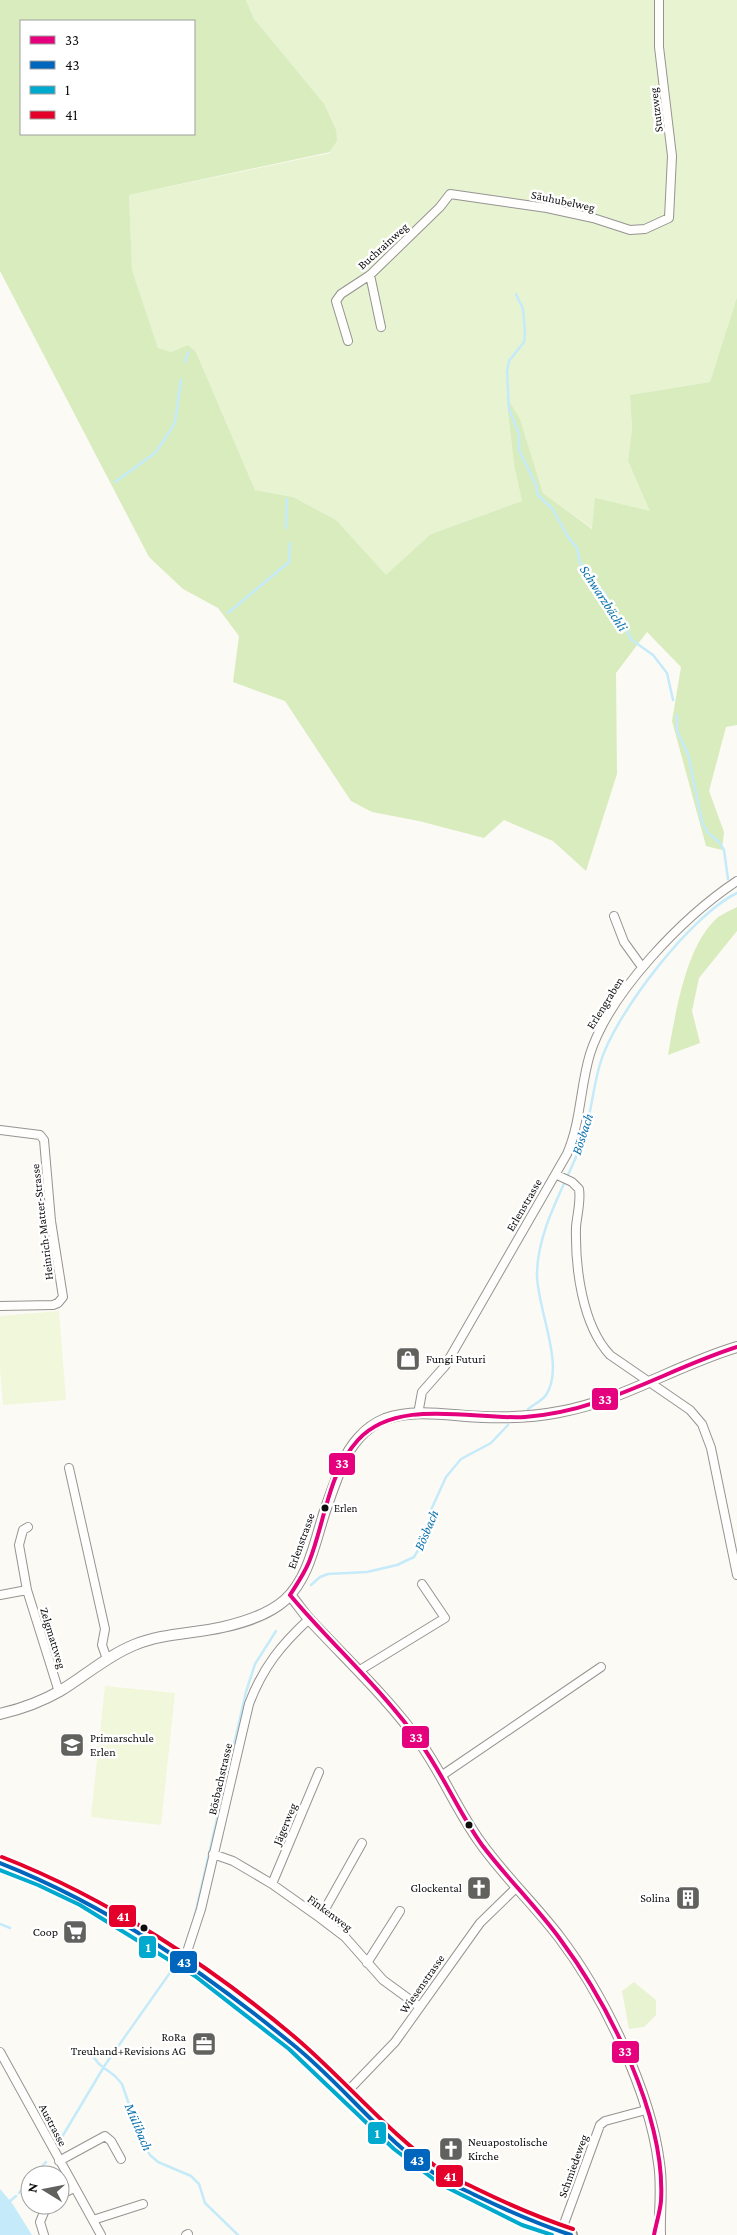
<svg xmlns="http://www.w3.org/2000/svg" width="737" height="2235" viewBox="0 0 737 2235" font-family="'Crimson Pro',serif">
  <style>
    .green { fill: #e7f3d1 }
    .forest { fill: #d8ecbe; fill-rule: evenodd }
    .pitch { fill: #f1f7db }
    .water { fill: #c5ebfa }
    .lines { fill: none; stroke-linecap: round; stroke-linejoin: round }
    .stream { stroke: #c5ebfa; stroke-width: 2.5 }
    .minor-casing { stroke: #959492; stroke-width: 10 }
    .tertiary-casing { stroke: #959492; stroke-width: 12 }
    .secondary-casing { stroke: #8c8b88; stroke-width: 14 }
    .minor { stroke: #fffefd; stroke-width: 8 }
    .tertiary { stroke: #fffefd; stroke-width: 10 }
    .secondary { stroke: #f5f3ea; stroke-width: 11 }
    .bus-1-casing { stroke: #fff; stroke-width: 8 }
    .bus-2-casing { stroke: #fff; stroke-width: 8 }
    .bus-3-casing { stroke: #fff; stroke-width: 8 }
    .bus-4-casing { stroke: #fff; stroke-width: 8 }
    .bus-1 { stroke: #e5007d; stroke-width: 4 }
    .bus-2 { stroke: #0065bd; stroke-width: 4 }
    .bus-3 { stroke: #00a9ce; stroke-width: 4 }
    .bus-4 { stroke: #e4002b; stroke-width: 4 }
    .bus-dot { fill: #0e0e0e; stroke: #fff; stroke-width: 2 }
    .labels { text-anchor: middle; stroke-width: 5; stroke-linejoin: round; paint-order: stroke }
    .bus-label { font-size: 11px; fill: #0e0e0e; stroke: #fff; text-anchor: start }
    .street-label { font-size: 12px; fill: #0e0e0e; stroke: #fff }
    .poi-label { font-size: 12px; fill: #0e0e0e; stroke: #fff; text-anchor: end }
    .water-label { font-size: 14px; font-style: italic; fill: #0a71ad; stroke: #fff }
    .line-badge { stroke: #fff; stroke-width: 2 }
    .badge-label { font-size: 14px; text-anchor: middle; font-weight: bold; fill: #fff }
  </style>
  <rect width="100%" height="100%" fill="#fcfaf4"/>
  <path class="green" d="M246,0h491v297l-27,85 -80,13 2,34 -4,32 23,50 -58,18 -50,-36 -23,-74 -14,-21 8,67 8,36 -91,33 -45,42 -50,-56 -43,-23 -38,-7 -59,-138 -8,-7 -17,7 -13,-4 -26,-78 -3,-75 201,-42 7,-12 -83,-122z
    M634,1982l22,18v15l-12,12 -15,2 -7,-38z"/>
  <path class="forest" d="M0,0h246l8,19 70,85 12,26 1,11 -7,11 -201,43 3,75 26,78 13,4 17,-7 8,7 59,138 38,7 43,23 50,55 45,-41 91,-33 -8,-36 -8,-69 14,23 23,74 49,36 3,-31 55,13 -22,-50 4,-32 -2,-34 80,-13 27,-85v428l-11,2 -17,64 15,41 -2,18 -16,-4 -34,-125 9,-54 -34,-35 -31,41 1,101 -31,97 -33,-30 -49,-21 -20,18 -65,-17 -47,-9 -21,-11 -66,-100 -52,-19 6,-46 -21,-28 -35,-19 -34,-32 -149,-286zM21,21h173v113h-173z
    M737,907v24l-38,47 -7,33 8,32 -32,12c7,-39 17,-105 46,-134 5,-6 16,-10 23,-14z"/>
  <path class="pitch" d="M59,1311l7,89 -63,5 -3,-38v-51z
    M105,1686l70,7 -14,132 -70,-8z"/>
  <path class="water" d="M0,2189l12,14 20,32h-32z"/>
  <g class="lines">
    <path class="stream" d="M516,294l7,15 2,23 -1,10 -15,19 -2,10 2,38 10,25v16l17,35 2,10 14,13 16,29 9,11 3,15 26,32 5,18 12,12 9,15 21,15 14,18 6,27
      M185,362l3,-10
      M115,482l40,-29 15,-22 5,-9 6,-42
      M286,528l1,-29
      M228,613l61,-51 1,-19
      M677,715v16l11,23 14,68 6,11 11,9 5,8 4,29
      M528,1409c5,-4 15,-9 18,-14 20,-30 -10,-88 -9,-122 1,-45 28,-87 44,-128 10,-26 11,-54 19,-81 14,-49 91,-149 137,-171
      M311,1585l9,-8 8,-3 39,-2 30,-7 17,-8 9,-15 8,-32 15,-33 15,-18 30,-16 17,-18
      M194,1919l52,-227 9,-28 21,-33
      M0,1924l10,4
      M88,2050l11,14 16,12 7,8 19,55 9,16 8,7 33,14 8,8 6,19 33,32
      M56,2147l49,-82 69,-98
      M35,2175l11,-13
      M19,2193l11,-13
      M9,2202l7,-6"/>
    <defs>
      <path id="minor" d="M370,275l11,52
        M348,341l-12,-40 5,-7 29,-19 70,-68 10,-13 97,14 46,10 37,12 15,-1 24,-11 3,-62 -13,-109v-47
        M614,916l10,26 18,25
        M0,1130l40,5 4,5 7,81 12,76 -5,6 -5,2 -53,1
        M557,1175l15,7 7,7c2,12 -2,26 -3,38 -1,40 6,98 34,128l80,55 12,14 9,24 26,127
        M418,1414l4,-22 23,-26 122,-212c14,-32 13,-67 23,-100 20,-62 93,-137 147,-173
        M69,1468l36,161 -3,16 5,14
        M27,1590l-8,-45 4,-15 5,-3
        M0,1595l27,-5 32,102
        M360,1670l85,-52 -23,-34
        M441,1776l160,-109
        M213,1854l20,7 39,23 48,34 25,19 38,43 37,27
        M272,1884l47,-112
        M320,1918l42,-75
        M184,1961l17,-52 48,-205c14,-37 32,-59 60,-85
        M367,1963l33,-52
        M0,2052l101,183
        M345,2094l50,-52 85,-119 37,-36
        M59,2161l46,-25 6,5 10,18
        M60,2195l14,-7
        M93,2220l50,-16
        M561,2232l39,-107 5,-4 41,-11
        M44,2235l-4,-13 7,-17
        M186,2235l2,-1"/>
      <path id="tertiary" d="M290,1595c7,8 12,16 19,24 38,41 79,79 112,125 22,31 36,66 59,98 24,34 55,63 80,96 44,58 90,153 99,225 4,24 0,48 1,72
        M0,1714c21,-5 41,-12 60,-23 25,-15 47,-35 74,-46 29,-12 59,-11 89,-18 22,-5 45,-12 62,-27 24,-22 30,-59 40,-89 5,-15 11,-31 17,-46 8,-20 23,-38 43,-46 30,-11 67,-3 98,-2 26,1 51,0 76,-5 63,-11 117,-47 178,-65"/>
      <path id="secondary" d="M0,1863l41,16 42,21 116,71 94,73 105,100 45,35 82,40 46,16"/>
    </defs>
    <use href="#minor" class="minor-casing"/>
    <use href="#tertiary" class="tertiary-casing"/>
    <use href="#secondary" class="secondary-casing"/>
    <use href="#minor" class="minor"/>
    <use href="#tertiary" class="tertiary"/>
    <use href="#secondary" class="secondary"/>
    <defs>
      <path id="bus-1" d="M290,1595c42,50 93,95 131,149 23,32 38,69 61,101 24,32 54,61 78,94 49,66 106,178 101,262 -1,11 -5,23 -7,34
        M290,1595c7,-11 14,-21 19,-33 16,-40 19,-89 49,-122 39,-43 116,-20 167,-23 77,-5 140,-47 212,-70"/>
      <path id="bus-2" d="M0,1863c107,42 203,108 291,180 53,42 94,100 152,136 11,7 23,11 34,17 31,15 61,28 94,39"/>
      <path id="bus-3" d="M0,1870l38,15 42,20 115,71 94,73 105,100 46,35 82,41 30,10"/>
      <path id="bus-4" d="M2,1857c105,41 209,109 295,182 50,43 93,96 148,134 11,7 23,11 34,17 31,15 61,28 94,39"/>
    </defs>
    <use href="#bus-1" class="bus-1-casing"/>
    <use href="#bus-2" class="bus-2-casing"/>
    <use href="#bus-3" class="bus-3-casing"/>
    <use href="#bus-4" class="bus-4-casing"/>
    <use href="#bus-1" class="bus-1"/>
    <use href="#bus-2" class="bus-2"/>
    <use href="#bus-3" class="bus-3"/>
    <use href="#bus-4" class="bus-4"/>
  </g>
  <defs>
    <symbol id="shop-square" viewBox="-11 -11 22 22"><rect x="-9" y="-9" width="18" height="18" rx="4" fill="#61615e" stroke="#fff"/><path d="M-5-2.5h2.3a2.7 3.5 0 0 1 5.4 0H5L5.5 6h-11ZM-1.5-2.5h3a1.5 2.3 0 0 0-3 0Z" fill="#fff"/></symbol>
    <symbol id="school-square" viewBox="-11 -11 22 22"><rect x="-9" y="-9" width="18" height="18" rx="4" fill="#61615e" stroke="#fff"/><path d="M0-5L7-2L0 1L-7-2ZM-4 1L0 2.5L4 1V4Q0 6-4 4Z" fill="#fff"/></symbol>
    <symbol id="church-square" viewBox="-11 -11 22 22"><rect x="-9" y="-9" width="18" height="18" rx="4" fill="#61615e" stroke="#fff"/><path d="M-1.2-6h2.4v3.5h3.3v2.4h-3.3V6h-2.4V-.1h-3.3v-2.4h3.3Z" fill="#fff"/></symbol>
    <symbol id="building-square" viewBox="-11 -11 22 22"><rect x="-9" y="-9" width="18" height="18" rx="4" fill="#61615e" stroke="#fff"/><path d="M-4-6H4V6H1V3H-1V6H-4ZM-2.5-4.3h1.7v1.8h-1.7ZM.8-4.3h1.7v1.8H.8ZM-2.5-1h1.7V.8h-1.7ZM.8-1h1.7V.8H.8Z" fill="#fff"/></symbol>
    <symbol id="supermarket-square" viewBox="-11 -11 22 22"><rect x="-9" y="-9" width="18" height="18" rx="4" fill="#61615e" stroke="#fff"/><path d="M-6-5.5h2.5l.6 2H6L4.5 2H-2.5L-4.4-4H-6ZM-1.5 3.2a1.3 1.3 0 1 0 .1 0ZM3 3.2a1.3 1.3 0 1 0 .1 0Z" fill="#fff"/></symbol>
    <symbol id="office-square" viewBox="-11 -11 22 22"><rect x="-9" y="-9" width="18" height="18" rx="4" fill="#61615e" stroke="#fff"/><path d="M-6-3h4V-5.5h4V-3h4V5H-6ZM-1-4.5V-3h2v-1.5ZM-6 0V1H6V0Z" fill="#fff"/></symbol>
  </defs>
  <g fill-rule="evenodd">
    <use href="#shop-square" x="394" y="1345" width="28" height="28"/>
    <use href="#school-square" x="58" y="1731" width="28" height="28"/>
    <use href="#church-square" x="465" y="1874" width="28" height="28"/>
    <use href="#building-square" x="674" y="1884" width="28" height="28"/>
    <use href="#supermarket-square" x="61" y="1918" width="28" height="28"/>
    <use href="#office-square" x="190" y="2030" width="28" height="28"/>
    <use href="#church-square" x="437" y="2135" width="28" height="28"/>
  </g>
  <g class="bus-dot">
    <circle cx="325" cy="1508" r="4.5"/>
    <circle cx="469" cy="1825" r="4.5"/>
    <circle cx="144" cy="1928" r="4.5"/>
  </g>
  <g class="labels">
    <g class="bus-label">
      <text x="334" y="1512">Erlen</text>
    </g>
    <g class="street-label">
      <text transform="translate(656 110) rotate(-97)" y="4">Stutzweg</text>
      <text transform="translate(563 201) rotate(12)" y="4">Säuhubelweg</text>
      <text transform="translate(383 246) rotate(-42)" y="4">Buchrainweg</text>
      <text transform="translate(605 1003) rotate(-58)" y="4">Erlengraben</text>
      <text transform="translate(524 1205) rotate(-60)" y="4">Erlenstrasse</text>
      <text transform="translate(42 1222) rotate(-97)" y="4">Heinrich-Matter-Strasse</text>
      <text transform="translate(301 1541) rotate(-70)" y="4">Erlenstrasse</text>
      <text transform="translate(53 1638) rotate(73)" y="4">Zelgmattweg</text>
      <text transform="translate(220 1779) rotate(-77)" y="4">Bösbachstrasse</text>
      <text transform="translate(285 1824) rotate(-67)" y="4">Jägerweg</text>
      <text transform="translate(330 1913) rotate(37)" y="4">Finkenweg</text>
      <text transform="translate(422 1984) rotate(-55)" y="4">Wiesenstrasse</text>
      <text transform="translate(53 2125) rotate(62)" y="4">Austrasse</text>
      <text transform="translate(573 2166) rotate(-70)" y="4">Schmiedeweg</text>
    </g>
    <g class="poi-label">
      <text x="426" y="1363" text-anchor="start">Fungi Futuri</text>
      <text x="90" y="1742" text-anchor="start">Primarschule<tspan x="90" dy="14">Erlen</tspan></text>
      <text x="462" y="1892">Glockental</text>
      <text x="670" y="1902">Solina</text>
      <text x="58" y="1936">Coop</text>
      <text x="186" y="2041">RoRa<tspan x="186" dy="14">Treuhand+Revisions AG</tspan></text>
      <text x="468" y="2146" text-anchor="start">Neuapostolische<tspan x="468" dy="14">Kirche</tspan></text>
    </g>
    <g class="water-label">
      <text transform="translate(604 598) rotate(57)" y="5">Schwarzbächli</text>
      <text transform="translate(582 1134) rotate(-72)" y="5">Bösbach</text>
      <text transform="translate(426 1530) rotate(-67)" y="5">Bösbach</text>
      <text transform="translate(139 2127) rotate(67)" y="5">Mülibach</text>
    </g>
  </g>
  <g class="line-badge">
    <rect x="591" y="1387" width="28" height="24" rx="5" fill="#e5007d"/>
    <rect x="328" y="1452" width="28" height="24" rx="5" fill="#e5007d"/>
    <rect x="401" y="1725" width="29" height="24" rx="5" fill="#e5007d"/>
    <rect x="108" y="1904" width="29" height="24" rx="5" fill="#e4002b"/>
    <rect x="138" y="1935" width="19" height="24" rx="5" fill="#00a9ce"/>
    <rect x="169" y="1950" width="29" height="24" rx="5" fill="#0065bd"/>
    <rect x="611" y="2040" width="29" height="24" rx="5" fill="#e5007d"/>
    <rect x="367" y="2121" width="20" height="24" rx="5" fill="#00a9ce"/>
    <rect x="403" y="2148" width="28" height="24" rx="5" fill="#0065bd"/>
    <rect x="435" y="2164" width="29" height="24" rx="5" fill="#e4002b"/>
  </g>
  <g class="badge-label">
    <text x="605" y="1404">33</text>
    <text x="342" y="1468">33</text>
    <text x="416" y="1742">33</text>
    <text x="123" y="1921">41</text>
    <text x="148" y="1952">1</text>
    <text x="184" y="1967">43</text>
    <text x="625" y="2056">33</text>
    <text x="377" y="2138">1</text>
    <text x="417" y="2165">43</text>
    <text x="450" y="2181">41</text>
  </g>
  <rect x="20" y="20" width="175" height="115" fill="#ffffff" stroke="#9f9f9f"/>
  <rect x="30" y="36" width="25" height="8" fill="#e5007d" stroke="#9f9f9f"/>
  <text x="65" y="45" font-size="15" fill="#0e0e0e">33</text>
  <rect x="30" y="61" width="25" height="8" fill="#0065bd" stroke="#9f9f9f"/>
  <text x="65" y="70" font-size="15" fill="#0e0e0e">43</text>
  <rect x="30" y="86" width="25" height="8" fill="#00a9ce" stroke="#9f9f9f"/>
  <text x="65" y="95" font-size="15" fill="#0e0e0e">1</text>
  <rect x="30" y="111" width="25" height="8" fill="#e4002b" stroke="#9f9f9f"/>
  <text x="65" y="120" font-size="15" fill="#0e0e0e">41</text>
  <g transform="translate(45 2190) rotate(280)"><circle r="24" fill="#ffffff" stroke="#9f9f9f"/>
  <path d="M0-4L9 19L0 12L-9 19Z" fill="#61615e"/>
  <text y="-8" font-size="14" font-weight="bold" text-anchor="middle" fill="#0e0e0e">N</text>
  </g>
</svg>
